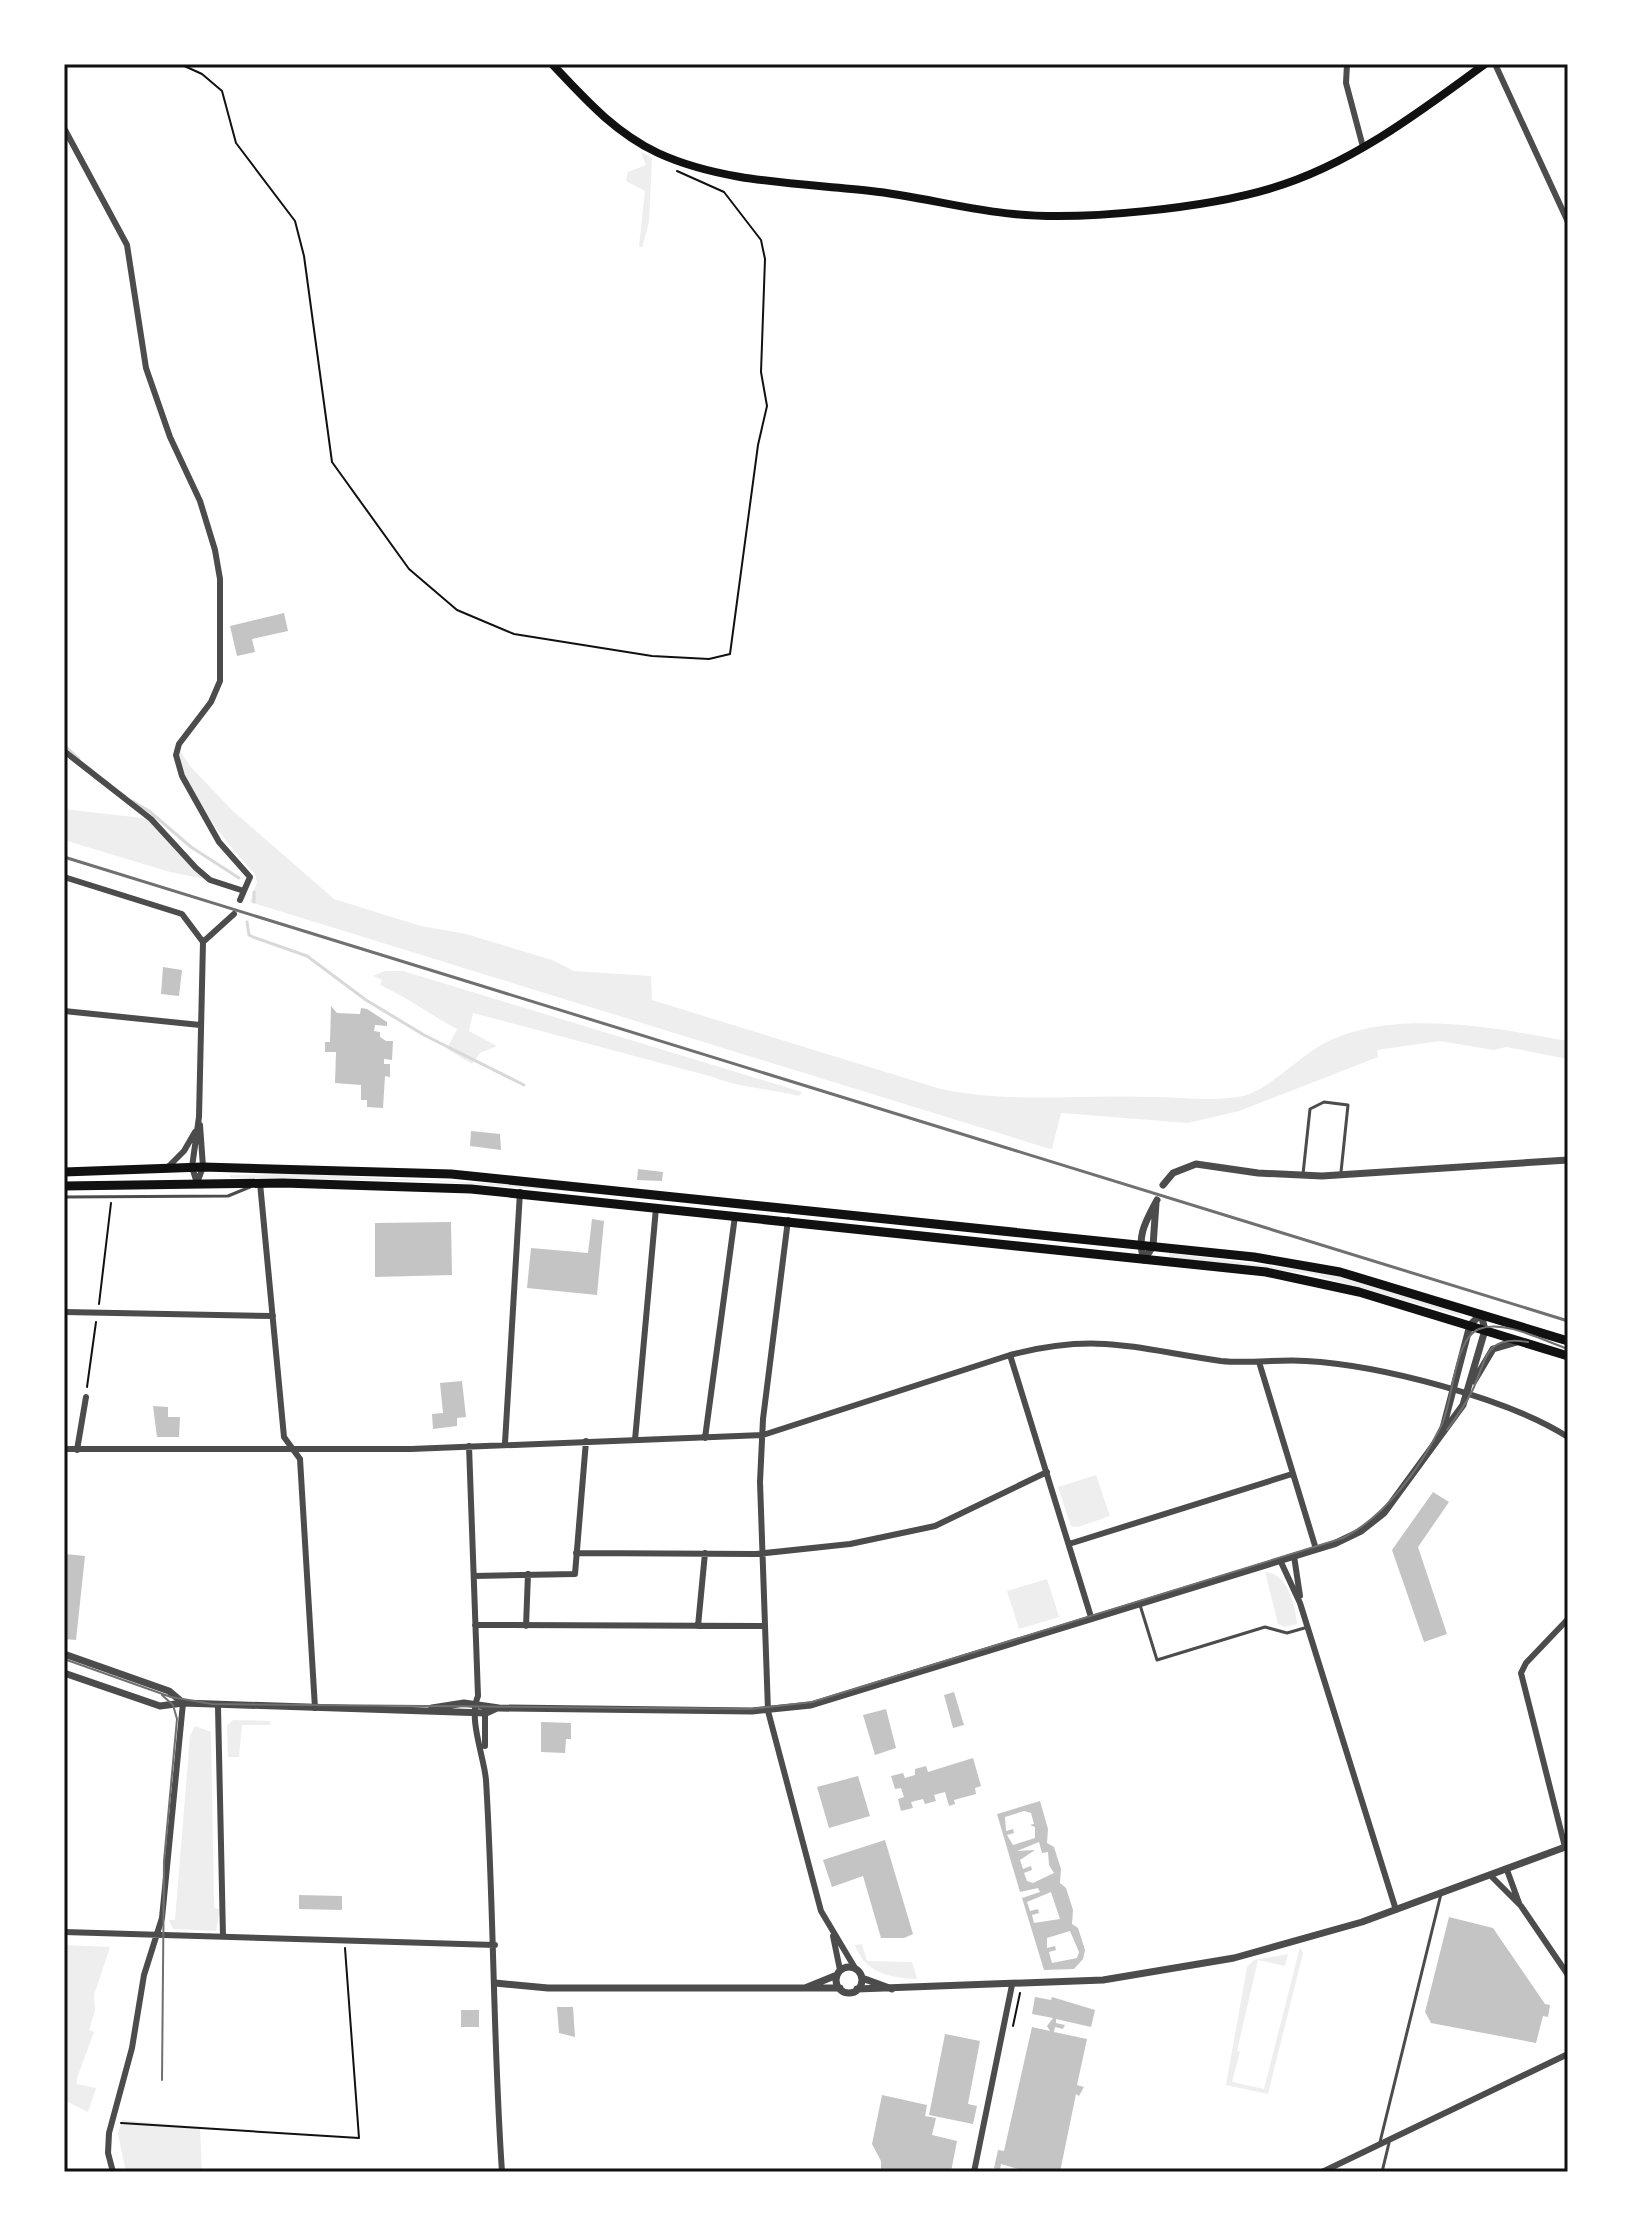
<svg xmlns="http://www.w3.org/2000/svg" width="1632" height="2236" viewBox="0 0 1632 2236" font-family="'Work Sans',sans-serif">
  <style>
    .green { fill: #eee }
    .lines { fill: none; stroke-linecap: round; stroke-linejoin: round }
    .stream { stroke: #d9d9d9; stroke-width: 3 }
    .building { fill: #c4c4c4; fill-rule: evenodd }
    .path { stroke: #111; stroke-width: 2 }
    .service { stroke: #4c4c4c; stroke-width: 3 }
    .minor { stroke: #4c4c4c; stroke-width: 6 }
    .tertiary { stroke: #4c4c4c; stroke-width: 7 }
    .secondary { stroke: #111; stroke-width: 8 }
    .primary { stroke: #111; stroke-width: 9 }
    .tram { stroke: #707070; stroke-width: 2 }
    .rail { stroke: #707070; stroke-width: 3 }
    .neatline { fill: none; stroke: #111; stroke-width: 3 }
  </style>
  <rect width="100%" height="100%" fill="#fff"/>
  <path class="green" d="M641,152l11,6 -3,64 -7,26 -3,-2 6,-55 -19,-10 2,-9 18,-7z
    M179,749l11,17 43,45 101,88 87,27 45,8 86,26 22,11 77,5 1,24 289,89c73,15 138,5 211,8 30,0 61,5 91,-1 24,-5 57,-40 80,-52 68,-37 174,-16 245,-3v18l-62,-12 -13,3 -53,-9 -63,9 1,7 -139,54 -51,12 -127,-10 -9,36 -5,-1 -797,-246 7,-20 -2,-8c-24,-25 -77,-89 -76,-125z
    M64,809l87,10 59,61 -40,-8 -106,-32z
    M385,971h18l399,121 -3,4c-29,-8 -57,-7 -86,-19l-240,-64 -4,18 28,15 -17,7 -8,11 -25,-15 10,-20c-28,-15 -47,-30 -77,-44l2,-5 -9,-4z
    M296,1174l230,11 141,14 -236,-18 -201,-3v-3z
    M1169,1253l157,20 130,38 8,6 -153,-43 -142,-17z
    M1096,1475l14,41 -32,11 -7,-1 -13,-39z
    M1265,1572c23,1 30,34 32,52l-13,3 -6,-3z
    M1047,1579l12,38 -40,12 -12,-38z
    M233,1720l37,1v4h-28l-3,32h-11l-1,-31z
    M195,1726l16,6 3,176 6,1 -4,22 -43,-2 -4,-9h6l15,-184z
    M862,1944l5,17 45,1 5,17c-27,-1 -52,-6 -62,-34z
    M64,1945l46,2 -16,48 1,16 -6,19 5,2 -17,46v6l19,4 -8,24 -24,-12z
    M1300,1947l3,6 -35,141 -42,-9 21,-118 7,-7 34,-6 -3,12 -27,-6 -21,91 3,1 -8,30 32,7z
    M122,2120l78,7 2,45h-76l-8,-38z"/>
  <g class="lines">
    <path class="stream" d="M64,745l15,14
      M132,801l17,10 42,36 48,31
      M254,902v-10
      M247,922l2,13 4,2 54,19 59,44 58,35 100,50"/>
  </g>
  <path class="building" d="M284,613l4,18 -36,8 3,13 -18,4 -7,-30z
    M163,967l19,3 -3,26 -18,-2z
    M331,1006l6,7 23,1 1,-6 6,1 20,13v4l-12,-1 -1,6 6,1v5l6,4h7l-1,19 -8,-1v5h6v13l-5,-1 -2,32 -16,-1v-7h-6v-15l-26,-2 1,-31h-11v-10h5z
    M471,1131l29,3 1,16 -31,-4z
    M638,1169l25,3 -1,9 -25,-1z
    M592,1219l12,2 -7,74 -70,-7 4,-40 57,5z
    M451,1222l1,53 -77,2v-54z
    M462,1381l4,36 -9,1v8l-24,3 -1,-15 11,-1 -3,-30z
    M153,1406l15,1v10h12l-1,20h-22z
    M1433,1492l16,10 -31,45 29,87 -23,8 -32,-92z
    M65,1554l20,2 -9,84 -12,-1z
    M954,1692l10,33 -11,3 -9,-33z
    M886,1709l10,39 -21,7 -12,-40z
    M541,1722l30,1v16h-5l-1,14 -24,-1z
    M973,1758l8,28 -6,2 1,6 -22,6 1,4 -6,2 -4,-14 -11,3 2,6 -11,3 -2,-5 -12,3 2,6 -12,3 -3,-12 6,-2 -3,-9 -6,1 -4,-13 12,-3 2,5 10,-3v-6l11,-3 2,6z
    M858,1776l12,40 -41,12 -12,-41z
    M1040,1801l8,28 -1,14 7,4 7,22 -1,14 6,5 7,22 -1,14 6,4 7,22 -2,9 -9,10 -30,1 -22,-72 18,-6 -2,-4 -18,4 -23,-78zM1024,1811l7,2 3,11 -4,1 5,2v11l-22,7 -6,-10 7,-2 -1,-4 -7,2 -1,-14zM1039,1842l3,11 6,-1 1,13 5,8 -21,10 -6,-2 -3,-8 8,-3 -1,-4 -8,3 -3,-9 15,-10 -18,1zM1051,1892l9,27 -26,4 -2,-8 7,-2 -1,-4 -8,2 -3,-9zM1070,1931l9,21 -2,6 -25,5 -3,-11 7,-2 -1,-4 -8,2v-10z
    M885,1840l28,94 -9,4h-23l-18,-62 -31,11 -9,-27z
    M299,1895l43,1v14l-43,-1z
    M1449,1917l44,11 52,76 5,1 -2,12 -5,-1 -7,27 -105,-20 -6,-11z
    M1035,1997l16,3 1,-3 43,13 -4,17 -35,-8v4l9,2 -2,4 -8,-2 -1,5 33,7 -10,46 7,2 -5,9 -3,-2 -16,78h-32l-27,-8 -1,6 -6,-2 4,-18 6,1 28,-124 18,4 -3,-5 6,-8 -21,-4z
    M557,2007h16l2,30 -16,-4z
    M461,2010h18v17h-18z
    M945,2034l35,7 -12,63 9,2 -4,18 -44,-9z
    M882,2095l45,10 -2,11 11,2 -4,17 25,6 -6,31h-70v-11l-9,-17z"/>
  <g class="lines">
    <path class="path" d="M180,64l22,10 20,17 14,52 59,78 9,35 28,206 77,107 48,41 57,24 138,22 57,3 21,-5 28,-209 9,-39 -6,-34 4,-113 -4,-19 -37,-48 -47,-21
      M99,1304l12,-101
      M87,1387l9,-65
      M1013,2026l7,-33
      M121,2123l238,15 -14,-190"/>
    <path class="service" d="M1303,1174l7,-65 14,-7 24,3 -7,67
      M64,1197l164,-1 22,-9
      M1140,1605l17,55 108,-33 22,6 21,-6
      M1380,2142l61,-248
      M1382,2172l7,-29"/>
    <path class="minor" d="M1347,64l-1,19 17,64
      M1495,64l73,158
      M64,128l63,117 19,123 24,69 30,64 15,49 5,29v102l-9,21 -32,42 -3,11 6,21 37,66 31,35 -10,23
      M64,751l87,68 45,49 14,12 34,11
      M64,877l118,37 21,28 -4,175 -7,50 5,16
      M203,942l31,-28
      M64,1011l136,14
      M168,1167l16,-16 11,-19
      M197,1183l6,-16 -3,-42
      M260,1183l24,254 16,22 15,249
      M788,1220l-25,199 -3,63 8,229 53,200 34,57
      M64,1312l209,4
      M1010,1355l81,262
      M1259,1362l57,187
      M705,1438l30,-222
      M635,1440l21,-232
      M505,1443l15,-251
      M469,1446l9,250c-10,23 6,60 8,84 8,131 7,261 16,392
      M64,1449h347l352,-14 247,-80c89,-23 126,-6 211,6 28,3 57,-2 85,0 73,4 201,37 262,76
      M77,1450l9,-53
      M1069,1544l223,-70
      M576,1553l180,1 94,-10 85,-18 112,-54
      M1294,1556l6,40
      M1280,1560l20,43 96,307
      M474,1576l101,-2 11,-133
      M475,1625l287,1
      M526,1626l2,-52
      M698,1626l7,-73
      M218,1707l5,229
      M485,1746v-36
      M1565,1847l-44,-174 5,-10 42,-44
      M1507,1870l12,33
      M1491,1876l30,30 47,69
      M64,1932l431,13
      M833,1936l7,34
      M113,2172l-5,-19 1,-20 23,-85 12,-73 18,-57 21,-215
      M974,2172l38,-187
      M1322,2172l246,-118"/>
    <path class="tertiary" d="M1163,1185l10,-12 23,-9 62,9 64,3 246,-16
      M1144,1260c-8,-24 2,-39 13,-60
      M1144,1260l9,-14 3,-43
      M1474,1381l19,-32 24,-7
      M64,1654l105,37 14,12
      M64,1673l96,33 23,-3 303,10 11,-5
      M432,1708l32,-5 35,5 253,3 59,-6 523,-161 27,-13 23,-18 79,-108 22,-75 -4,-16 -11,11 -28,107
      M836 1980a13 13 0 1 1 26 0a13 13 0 1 1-26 0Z
      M862,1978l30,11
      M495,1983l53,5h292
      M805,1988l32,-13
      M857,1989l246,-9 131,-22 128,-36 206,-76"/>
    <path class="secondary" d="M552,64c33,35 62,68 106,89 65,30 143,30 213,38 48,5 95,19 143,23 69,7 192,-6 258,-26 78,-23 148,-76 213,-124"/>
    <path class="primary" d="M64,1172l139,-5 248,7 803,83 86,15 228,69
      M64,1186l219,-3 188,6 795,83 93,20 209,64"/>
    <path class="tram" d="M1447,1430c10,-14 20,-27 27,-43 13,-30 12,-52 54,-45
      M64,1659l107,38 41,7 539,5 61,-7 531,-164c43,-22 78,-71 99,-114 11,-24 12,-85 37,-95 25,-10 65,12 89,20
      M162,1695l11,10 4,14 -13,142 -2,219"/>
    <path class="rail" d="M64,857l1504,464"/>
  </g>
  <rect width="1632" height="2236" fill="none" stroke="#ffffff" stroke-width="132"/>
  <rect x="66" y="66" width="1500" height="2104" class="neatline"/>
</svg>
